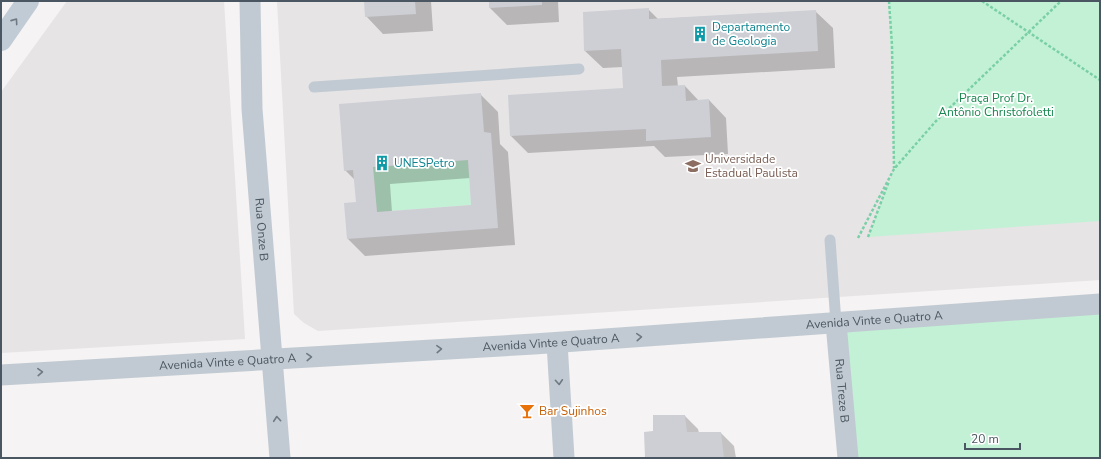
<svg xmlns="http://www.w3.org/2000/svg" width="1101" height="459" viewBox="0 0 1101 459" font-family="'Nunito Sans',sans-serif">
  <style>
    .education { fill: #e6e4e5 }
    .green { fill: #c3f1d5 }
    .shadow { fill: #0003; fill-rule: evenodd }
    .building { fill: #cdcfd5; fill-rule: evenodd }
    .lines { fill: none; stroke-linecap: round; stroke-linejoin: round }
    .path { stroke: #7ad0a6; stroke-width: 2.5; stroke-dasharray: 3 2; stroke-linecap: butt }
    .lane { stroke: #c1cad2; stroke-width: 11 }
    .street { stroke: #c1cad2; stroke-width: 21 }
    .secondary { stroke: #c1cbd6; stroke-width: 22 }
    .oneway { stroke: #6e7984 }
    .oneway2 { stroke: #6e7983 }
    .labels { text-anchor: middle; stroke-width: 3.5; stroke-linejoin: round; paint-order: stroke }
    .culture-label { font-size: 12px; fill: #0d838f; stroke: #fff; text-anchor: start }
    .park-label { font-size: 12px; fill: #17864f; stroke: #fff }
    .education-label { font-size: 12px; fill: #785e54; stroke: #fff; text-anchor: start }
    .street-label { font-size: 12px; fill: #4a5661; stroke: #fff }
    .food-label { font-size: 12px; fill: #c56008; stroke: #fff; text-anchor: start }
  </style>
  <rect width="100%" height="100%" fill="#f5f3f3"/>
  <path class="education" d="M67,1h157l21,338 -244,14v-261z
    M277,1h823v279l-782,51 -14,-8 -10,-9z"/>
  <path class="green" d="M888,1h212v220l-232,16 26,-68 -2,-90z
    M468,160l3,45 -94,7 -4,-45z
    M1100,304v154h-252l-12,-135z"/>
  <path class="shadow" d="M365,1h66l2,30 -50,3 -17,-18z
    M490,1h68l1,21 -52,3 -17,-17z
    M648,9l10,10 157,-8 18,17 2,40 -158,9 1,10 7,-1 14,15 10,-1 17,18 2,36 -63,3 -11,-11 -126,7 -17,-17 113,-47 -1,-22 -20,1 -18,-17z
    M480,94l18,18 2,32 8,8 7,93 -150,11 -17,-17 9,-36 -2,-23 -10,-10zM470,178l2,28 -80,6 -2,-28z
    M685,416l13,13 1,4h22l13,13 2,12h-90l8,-26z"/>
  <path class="building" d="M364,1h51l1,13 -51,3z
    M489,1h53v4l-53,3z
    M649,8v11l167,-9 2,41 -157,9 1,26 23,-1 1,16 23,-2 2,38 -65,4v-12l-136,7 -2,-41 115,-7 -2,-39 -37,2 -1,-39z
    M481,93l3,39 7,1 7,95 -151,11 -3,-36 12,-1 -3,-32 -9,1 -5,-67zM468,160l3,45 -94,7 -4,-45z
    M653,415h32l2,17h34l3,26h-79l-1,-26 9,-1z"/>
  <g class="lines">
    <path class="path" d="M889,1l3,44 2,123
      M982,1l118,79
      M868,237l21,-56
      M858,238l36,-69 42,-48 125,-120"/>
    <path class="lane" d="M314,87l265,-18
      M830,240l6,83"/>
    <g class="street">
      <path id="s1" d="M250,1l2,108 28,349"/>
      <path id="s2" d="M836,323l12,135"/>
      <path d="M557,343l7,115"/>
      <path id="s3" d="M1,375l533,-31 566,-40"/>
    </g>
    <path class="secondary" d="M1,40l27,-39"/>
  </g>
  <defs><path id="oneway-chevron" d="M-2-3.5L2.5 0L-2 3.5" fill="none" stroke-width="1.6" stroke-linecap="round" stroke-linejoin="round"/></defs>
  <use class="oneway" href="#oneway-chevron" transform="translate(15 21) rotate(-55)"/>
  <g class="oneway2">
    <use href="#oneway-chevron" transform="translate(639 337) rotate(-4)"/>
    <use href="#oneway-chevron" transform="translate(439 349) rotate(-3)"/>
    <use href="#oneway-chevron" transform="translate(309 357) rotate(-3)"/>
    <use href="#oneway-chevron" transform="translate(40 372) rotate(-3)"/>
    <use href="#oneway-chevron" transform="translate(559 382) rotate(86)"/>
    <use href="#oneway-chevron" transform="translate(277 419) rotate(-95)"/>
  </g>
  <defs>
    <symbol id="building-bare" viewBox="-9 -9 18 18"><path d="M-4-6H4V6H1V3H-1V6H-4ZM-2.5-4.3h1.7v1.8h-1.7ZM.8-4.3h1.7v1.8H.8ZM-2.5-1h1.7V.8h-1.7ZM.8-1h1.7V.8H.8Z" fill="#0f9aa8" stroke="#fff" stroke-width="2.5" paint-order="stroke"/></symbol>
    <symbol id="university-bare" viewBox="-9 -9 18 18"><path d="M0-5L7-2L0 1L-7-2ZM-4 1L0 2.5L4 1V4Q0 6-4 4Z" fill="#8d6e63" stroke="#fff" stroke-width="2.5" paint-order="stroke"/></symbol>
    <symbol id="bar-bare" viewBox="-9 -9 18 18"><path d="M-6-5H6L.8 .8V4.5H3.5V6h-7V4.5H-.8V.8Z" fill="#e8710a" stroke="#fff" stroke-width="2.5" paint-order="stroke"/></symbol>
  </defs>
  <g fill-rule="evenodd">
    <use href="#building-bare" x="689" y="23" width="22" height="22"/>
    <use href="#building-bare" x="371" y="152" width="22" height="22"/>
    <use href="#university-bare" x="682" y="155" width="22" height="22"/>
    <use href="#bar-bare" x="516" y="400" width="22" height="22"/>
  </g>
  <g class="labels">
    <g class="culture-label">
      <text x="712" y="31">Departamento<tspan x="712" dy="14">de Geologia</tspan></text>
      <text x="394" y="167">UNESPetro</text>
    </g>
    <g class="park-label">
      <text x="996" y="102">Praça Prof Dr.<tspan x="996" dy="14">Antônio Christofoletti</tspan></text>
    </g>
    <g class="education-label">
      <text x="705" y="163">Universidade<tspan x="705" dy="14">Estadual Paulista</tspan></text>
    </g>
    <g class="street-label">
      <text dy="4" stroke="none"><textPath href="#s1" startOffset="229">Rua Onze B</textPath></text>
      <text dy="4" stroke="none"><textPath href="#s3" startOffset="875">Avenida Vinte e Quatro A</textPath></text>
      <text dy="4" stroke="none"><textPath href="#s3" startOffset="551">Avenida Vinte e Quatro A</textPath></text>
      <text dy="4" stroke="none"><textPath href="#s3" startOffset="227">Avenida Vinte e Quatro A</textPath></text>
      <text dy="4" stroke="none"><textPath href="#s2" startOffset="68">Rua Treze B</textPath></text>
    </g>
    <g class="food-label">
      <text x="539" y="415">Bar Sujinhos</text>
    </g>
  </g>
  <rect width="1101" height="459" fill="none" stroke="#4a5661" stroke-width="4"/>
  <path d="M965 443v6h55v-6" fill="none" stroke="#4a5661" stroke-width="2"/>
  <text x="971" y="443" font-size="12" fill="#4a5661" stroke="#ffffff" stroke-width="3" paint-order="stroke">20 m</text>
</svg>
